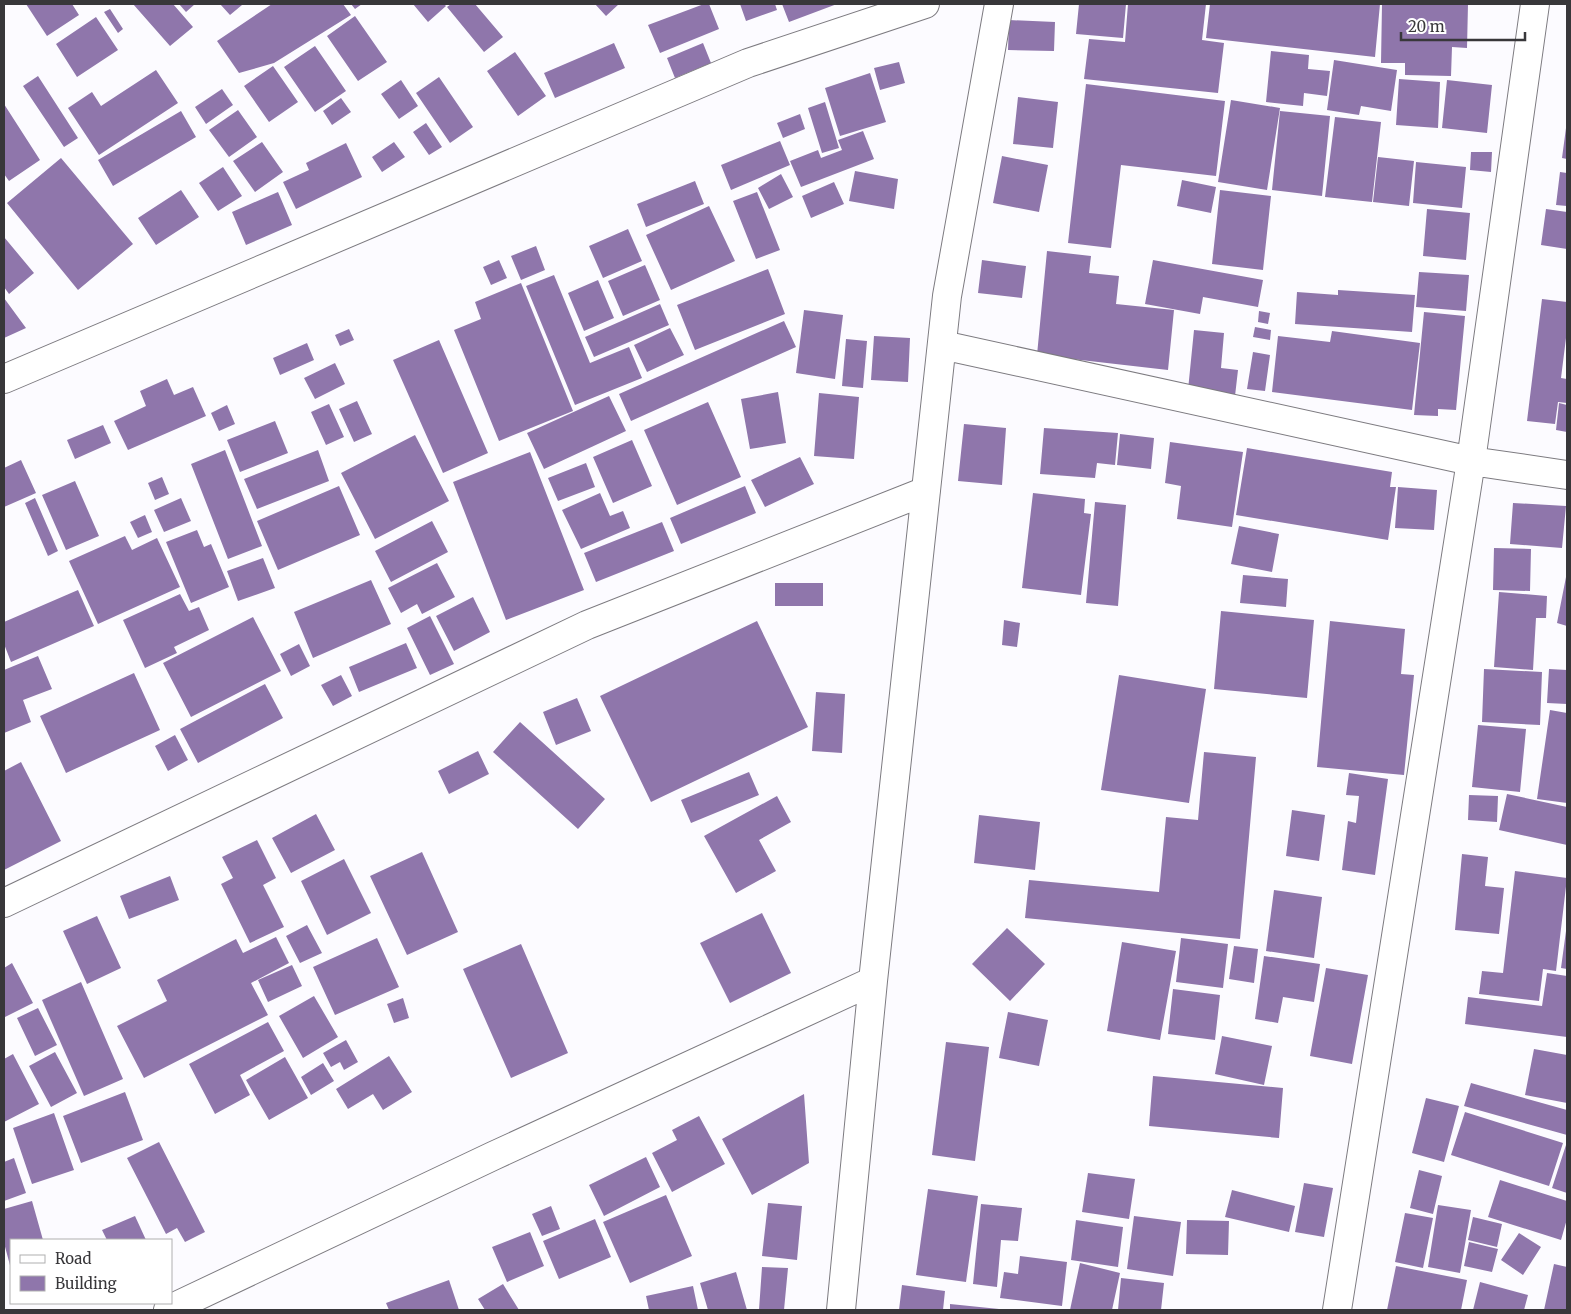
<svg xmlns="http://www.w3.org/2000/svg" width="1571" height="1314" viewBox="0 0 1571 1314" font-family="Merriweather,serif">
  <style>
    .building { fill: #8f76ab }
    .lines { fill: none; stroke-linecap: round; stroke-linejoin: round }
    .street-casing { stroke: #7d7b80; stroke-width: 30 }
    .street { stroke: #fff; stroke-width: 28 }
  </style>
  <rect width="100%" height="100%" fill="#fcfbff"/>
  <path class="building" d="M26,4h46l7,11 -32,21z
    M133,4h40l20,23 -23,19z
    M179,4h16l-9,8z
    M220,4h21l1,1 -12,10z
    M272,4h71l8,11 -77,48 -35,10 -22,-32z
    M351,4h11l-7,5z
    M413,4h31l2,2 -18,16z
    M451,4h24l28,33 -19,15 -37,-45z
    M595,4h24l-13,12z
    M704,4h5l10,25 -59,24 -12,-28z
    M740,4h35l2,6 -31,11z
    M782,4h55l-48,18z
    M1079,4h47l-3,34 -47,-4z
    M1128,4h78l-4,36 22,3 -6,50 -134,-14 5,-40 36,3z
    M1210,4h170l-5,53 -169,-19z
    M1382,4h86l-1,44 -15,-1 -1,29 -46,-1v-12h-24z
    M110,9l13,20 -5,4 -14,-21z
    M355,16l32,46 -29,19 -31,-45z
    M96,17l22,33 -41,27 -21,-33z
    M1009,20l46,2 -1,29 -46,-1z
    M614,43l11,25 -70,30 -11,-25z
    M703,43l8,20 -36,15 -8,-20z
    M315,46l31,45 -31,21 -31,-45z
    M1271,51l38,4 -1,14 22,2 -3,25 -23,-3 -1,13 -37,-4z
    M515,52l31,44 -28,20 -31,-45z
    M1334,60l63,10 -6,41 -30,-5 -2,9 -32,-5z
    M899,62l6,21 -25,7 -6,-22z
    M273,66l25,36 -29,20 -25,-36z
    M156,70l22,33 -79,52 -31,-47 24,-16 9,14z
    M870,73l16,49 -46,14 -15,-48z
    M38,76l40,62 -14,9 -41,-61z
    M439,77l34,50 -23,16 -34,-50z
    M1399,79l41,3 -2,46 -42,-3z
    M401,80l17,26 -19,13 -18,-25z
    M1447,80l45,5 -5,48 -45,-5z
    M1086,84l139,17 -9,75 -95,-11 -10,83 -43,-5z
    M222,89l11,16 -27,19 -11,-17z
    M1018,97l40,5 -5,46 -40,-4z
    M341,98l10,14 -19,13 -9,-14z
    M1231,100l49,8 -13,82 -49,-8z
    M825,102l14,46 -17,5 -14,-45z
    M4,104l36,56 -31,21 -5,-7z
    M238,110l19,27 -28,20 -20,-27z
    M181,111l15,26 -83,49 -15,-26z
    M1280,111l50,5 -8,80 -50,-6z
    M800,114l5,15 -22,9 -6,-15z
    M1335,117l46,5 -9,80 -47,-5z
    M426,123l16,24 -13,8 -16,-23z
    M1566,128h1v31l-5,-1z
    M863,131l11,28 -73,28 -11,-26 28,-11 3,8 21,-8 -4,-10z
    M780,141l10,24 -59,25 -10,-25z
    M262,142l21,30 -28,20 -22,-31z
    M394,142l11,15 -23,15 -10,-15z
    M346,143l16,34 -66,32 -13,-27 26,-12 -3,-7z
    M1471,152h21l-1,20 -21,-2z
    M1002,156l46,9 -9,47 -46,-9z
    M1378,157l36,4 -5,45 -36,-4z
    M61,158l72,86 -55,46 -71,-87z
    M1416,162l50,5 -4,41 -49,-5z
    M223,167l19,29 -24,15 -19,-28z
    M855,171l43,8 -4,30 -45,-8z
    M1560,172l7,1v33l-11,-1z
    M781,174l12,23 -24,12 -11,-21z
    M1182,180l34,7 -5,26 -34,-7z
    M695,181l9,23 -58,23 -9,-23z
    M834,182l10,22 -33,14 -9,-22z
    M181,190l18,27 -43,28 -18,-27z
    M1220,190l51,6 -8,74 -51,-6z
    M278,192l14,33 -46,20 -14,-33z
    M757,192l23,58 -24,9 -23,-58z
    M709,206l26,55 -64,29 -25,-55z
    M1427,209l43,4 -4,47 -43,-4z
    M1546,209l21,3v37l-26,-4z
    M628,229l14,32 -39,17 -14,-32z
    M4,237l30,36 -25,21 -5,-7z
    M536,246l9,24 -24,10 -10,-24z
    M1047,251l44,5 -2,17 30,3 -3,28 58,6 -6,60 -131,-15z
    M499,260l8,18 -16,7 -8,-18z
    M982,260l44,6 -4,32 -44,-5z
    M1153,260l110,20 -5,27 -55,-10 -3,17 -55,-10z
    M645,265l15,35 -37,16 -15,-35z
    M768,269l17,45 -90,36 -18,-45z
    M1419,272l50,3 -3,36 -50,-4z
    M554,275l36,88 39,-16 13,31 -67,27 -49,-119z
    M598,280l16,38 -30,13 -16,-38z
    M521,283l52,128 -74,30 -45,-111 27,-11 -6,-17z
    M1338,290l77,5 -3,37 -117,-8 2,-32 41,3z
    M4,298l22,30 -22,10z
    M1542,299l25,3v28l-6,48 6,1v24l-9,-1 -3,22 -28,-3z
    M660,304l9,21 -75,32 -9,-20z
    M804,310l39,5 -8,64 -39,-6z
    M1259,311l11,2 -2,11 -10,-2z
    M1424,312l41,4 -9,94 -18,-1v7l-24,-1z
    M784,321l12,26 -165,74 -12,-27z
    M1255,327l16,3 -1,10 -17,-3z
    M670,328l14,27 -37,17 -13,-27z
    M349,329l5,11 -14,6 -5,-11z
    M1194,330l30,3 -3,35 17,2 -3,26 -47,-6z
    M1332,331l88,12 -8,67 -140,-18 6,-56 52,6z
    M874,336l36,2 -2,44 -37,-2z
    M846,339l21,2 -4,47 -21,-2z
    M439,340l49,113 -45,20 -50,-113z
    M307,343l7,17 -34,15 -7,-17z
    M1253,352l17,3 -5,36 -18,-2z
    M335,363l10,21 -30,15 -11,-21z
    M167,379l7,16 19,-8 13,29 -78,34 -14,-29 32,-15 -6,-15z
    M778,392l8,51 -36,6 -9,-50z
    M819,393l40,4 -5,62 -40,-3z
    M609,396l17,35 -82,38 -17,-36z
    M357,401l15,33 -18,8 -15,-33z
    M708,402l33,75 -64,28 -33,-75z
    M1559,403l8,2v27l-11,-2z
    M329,404l15,33 -18,8 -15,-33z
    M227,405l8,19 -16,7 -8,-18z
    M275,421l13,32 -48,19 -13,-32z
    M964,424l42,4 -4,57 -44,-4z
    M103,425l8,18 -36,16 -8,-19z
    M1044,428l74,5 -3,32 -18,-2 -2,15 -55,-4z
    M1120,434l34,4 -3,31 -34,-4z
    M415,435l34,66 -74,38 -34,-66z
    M632,440l20,46 -39,17 -20,-46z
    M1170,442l73,10 -11,75 -55,-8 4,-33 -16,-3z
    M1247,448l145,24 -2,15h6l-8,53 -152,-25z
    M225,450l37,96 -34,13 -37,-95z
    M318,450l11,31 -72,28 -13,-30z
    M530,452l54,138 -78,30 -53,-138z
    M800,457l14,27 -49,23 -14,-27z
    M21,460l15,33 -32,14v-39z
    M586,463l9,24 -37,14 -10,-23z
    M162,477l7,17 -14,6 -7,-17z
    M75,481l24,55 -33,14 -24,-55z
    M339,486l21,49 -82,35 -21,-49z
    M745,486l11,27 -75,31 -11,-26z
    M1398,487l39,3 -3,40 -39,-2z
    M600,493l10,23 13,-5 7,17 -49,21 -19,-39z
    M1033,493l52,6 -1,14 7,1 -10,81 -59,-7z
    M35,498l23,53 -10,5 -23,-53z
    M181,498l10,23 -27,11 -10,-22z
    M1095,502l31,3 -8,101 -32,-3z
    M1513,503l53,3 -4,42 -52,-4z
    M145,515l7,17 -14,6 -8,-16z
    M432,521l16,31 -57,30 -16,-31z
    M662,522l12,29 -78,31 -12,-29z
    M1239,526l40,8 -7,38 -41,-8z
    M197,530l7,17 7,-3 18,43 -38,16 -25,-61z
    M125,536l7,14 25,-12 23,49 -82,37 -29,-63z
    M1494,548l37,1 -1,42 -37,-1z
    M263,558l12,30 -37,13 -11,-30z
    M437,563l18,34 -33,17 -5,-10 -16,9 -13,-25z
    M1243,575l45,4 -2,28 -46,-4z
    M1566,577h1v49l-10,-3z
    M371,580l20,44 -78,34 -19,-46z
    M775,583h48v23h-48z
    M78,590l16,36 -83,36 -7,-18v-22z
    M1499,592l48,4 -1,22h-10l-3,52 -39,-3z
    M180,594l9,17 10,-4 10,23 -35,17 3,6 -32,15 -22,-48z
    M473,597l17,35 -36,19 -18,-35z
    M1221,611l93,9 -7,78 -93,-9z
    M430,616l24,48 -24,11 -23,-47z
    M253,617l28,54 -90,46 -28,-54z
    M1004,620l16,3 -3,24 -15,-2z
    M757,621l51,106 -157,75 -51,-106z
    M1330,621l75,8 -4,45 13,1 -10,100 -87,-8z
    M406,643l11,25 -58,24 -10,-25z
    M299,644l11,22 -19,10 -11,-22z
    M38,656l14,33 -29,11 8,22 -27,11v-63z
    M1484,669l58,3 -2,53 -58,-3z
    M1549,669l18,1v34l-20,-1z
    M134,673l26,57 -94,43 -26,-57z
    M341,675l11,21 -19,10 -12,-21z
    M1119,675l87,14 -17,114 -88,-13z
    M265,684l18,34 -85,45 -18,-34z
    M816,692l29,2 -3,59 -30,-2z
    M577,698l14,33 -35,14 -13,-33z
    M1550,710l17,3v90l-30,-4z
    M520,722l85,77 -27,30 -85,-77z
    M1478,725l48,4 -6,63 -48,-5z
    M175,735l13,25 -20,11 -13,-25z
    M478,751l11,23 -40,20 -11,-23z
    M1204,752l52,5 -16,182 -215,-21 4,-38 130,12 7,-75 32,3z
    M21,762l40,79 -57,29v-99z
    M749,772l10,23 -68,28 -10,-23z
    M1349,773l39,6 -13,96 -33,-5 6,-49 8,2 3,-27 -13,-1z
    M1507,794l60,13v38l-68,-15z
    M1469,795l29,1 -1,26 -29,-2z
    M777,796l14,26 -32,18 17,31 -40,22 -32,-57z
    M1292,810l33,5 -6,46 -33,-5z
    M316,814l19,36 -44,23 -19,-35z
    M979,815l61,7 -5,48 -61,-7z
    M257,840l19,38 -13,7 21,42 -34,16 -29,-59 12,-6 -11,-21z
    M422,852l36,80 -51,23 -37,-79z
    M1462,854l26,3 -3,29 19,2 -5,46 -44,-4z
    M344,859l27,54 -44,22 -26,-54z
    M1515,871l52,7 -11,93 -13,-2 -4,32 -60,-7 3,-23 21,2z
    M170,876l9,24 -50,19 -9,-23z
    M1274,890l48,7 -8,61 -48,-7z
    M762,913l29,60 -61,30 -30,-60z
    M97,916l24,52 -34,16 -24,-53z
    M307,925l15,28 -22,10 -14,-27z
    M1007,928l38,36 -35,37 -38,-37z
    M1566,931h1v38l-6,-1z
    M276,937l13,26 -38,20 17,32 -124,63 -27,-52 50,-25 -10,-21 79,-41 7,14z
    M377,938l22,49 -64,28 -22,-48z
    M1181,938l47,6 -5,44 -47,-6z
    M1122,942l54,9 -16,89 -53,-9z
    M521,944l47,109 -57,25 -48,-109z
    M1234,946l24,3 -4,34 -25,-4z
    M1264,956l56,8 -6,38 -31,-5 -5,26 -23,-4z
    M12,963l21,40 -28,14 -1,-3v-46z
    M292,965l10,21 -34,16 -10,-22z
    M1326,968l42,7 -16,89 -42,-8z
    M1547,973l20,3v61l-102,-13 3,-27 74,9z
    M81,982l42,97 -39,17 -42,-96z
    M1173,989l47,6 -5,45 -47,-6z
    M314,996l24,41 -35,21 -24,-42z
    M403,998l6,20 -15,5 -7,-19z
    M38,1008l19,37 -22,11 -18,-38z
    M1008,1012l40,8 -9,46 -40,-8z
    M268,1022l16,29 -44,24 10,20 -35,19 -26,-50z
    M1222,1036l50,10 -8,39 -49,-11z
    M346,1040l12,22 -14,8 -4,-8 -9,5 -8,-14z
    M946,1042l43,5 -14,114 -43,-6z
    M1534,1049l33,6v48l-42,-8z
    M55,1052l22,41 -26,14 -22,-41z
    M13,1054l26,50 -35,18v-63z
    M389,1056l23,36 -29,18 -10,-16 -25,15 -12,-20z
    M285,1057l23,41 -39,22 -23,-40z
    M323,1063l11,18 -23,14 -10,-18z
    M1153,1076l130,12 -4,50 -130,-12z
    M1471,1083l96,27v25l-103,-29z
    M125,1092l18,48 -62,23 -18,-47z
    M804,1094l5,69 -57,32 -30,-56z
    M1426,1098l33,8 -15,56 -32,-9z
    M1465,1112l98,31 -14,43 -98,-31z
    M54,1113l20,57 -42,14 -19,-56z
    M699,1116l26,48 -53,28 -20,-39 25,-13 -5,-10z
    M159,1142l46,90 -20,10 -8,-14 -11,6 -39,-76z
    M1566,1145h1v48l-15,-5z
    M646,1157l14,30 -56,29 -15,-31z
    M14,1158l12,35 -22,8v-39z
    M1419,1170l23,6 -9,38 -23,-6z
    M1088,1173l47,6 -6,40 -47,-7z
    M1500,1180l67,21v18l-6,21 -73,-23z
    M1304,1183l29,5 -9,49 -29,-5z
    M928,1189l50,7 -12,86 -50,-7z
    M1232,1190l63,16 -6,26 -64,-15z
    M666,1195l26,61 -62,27 -27,-61z
    M32,1201l11,39h-32v29l-7,-26v-34z
    M768,1203l34,3 -5,54 -35,-4z
    M981,1204l41,4 -4,33 -17,-1 -4,47 -24,-3z
    M1438,1205l33,5 -11,63 -32,-6z
    M551,1206l9,23 -18,7 -10,-22z
    M1405,1213l28,5 -10,50 -28,-6z
    M135,1216l11,24h-39l-5,-10z
    M1134,1216l47,6 -8,54 -46,-7z
    M1473,1217l29,7 -5,23 -29,-7z
    M595,1219l16,38 -52,22 -16,-38z
    M1076,1220l47,7 -5,40 -47,-7z
    M1187,1220l42,1 -1,34 -42,-1z
    M530,1232l14,34 -37,16 -15,-35z
    M1519,1233l22,14 -18,28 -22,-15z
    M1469,1242l29,7 -6,23 -28,-6z
    M1020,1256l47,6 -5,44 -62,-8 4,-26 14,2z
    M1080,1263l40,10 -8,37h-42z
    M1554,1264l13,3v43h-23z
    M1396,1266l71,14 -6,30h-74z
    M762,1267l26,1 -4,42h-25z
    M736,1272l11,38h-39l-8,-27z
    M1121,1278l43,5 -3,27h-43z
    M449,1280l10,30h-70l-3,-7z
    M1480,1282l48,13 -4,15h-51z
    M503,1284l16,26h-34l-7,-11z
    M902,1285l43,6 -2,19h-44z
    M693,1286l5,24h-49l-3,-14z
    M950,1304l49,5v1h-49z"/>
  <g class="lines">
    <defs>
      <path id="street" d="M942,345l529,116 96,14
        M4,379l744,-316 177,-59
        M4,903l583,-278 339,-134
        M168,1310l325,-154 380,-175
        M841,1310l32,-329 74,-685 52,-292
        M1337,1310l134,-849 64,-457"/>
    </defs>
    <use href="#street" class="street-casing"/>
    <use href="#street" class="street"/>
  </g>
  <rect width="1571" height="1314" fill="none" stroke="#38373a" stroke-width="10"/>
  <rect x="10" y="1239" width="162" height="65" fill="#ffffff" stroke="#afafb0"/>
  <rect x="20" y="1255" width="25" height="8" fill="#ffffff" stroke="#afafb0"/>
  <text x="55" y="1264" font-size="15" fill="#38373a">Road</text>
  <rect x="20" y="1276" width="25" height="15" fill="#8f76ab" stroke="#afafb0"/>
  <text x="55" y="1289" font-size="15" fill="#38373a">Building</text>
  <path d="M1401 32v8h124v-8" fill="none" stroke="#38373a" stroke-width="2.5"/>
  <text x="1408" y="32" font-size="15" fill="#38373a" stroke="#ffffff" stroke-width="4" paint-order="stroke">20 m</text>
</svg>
